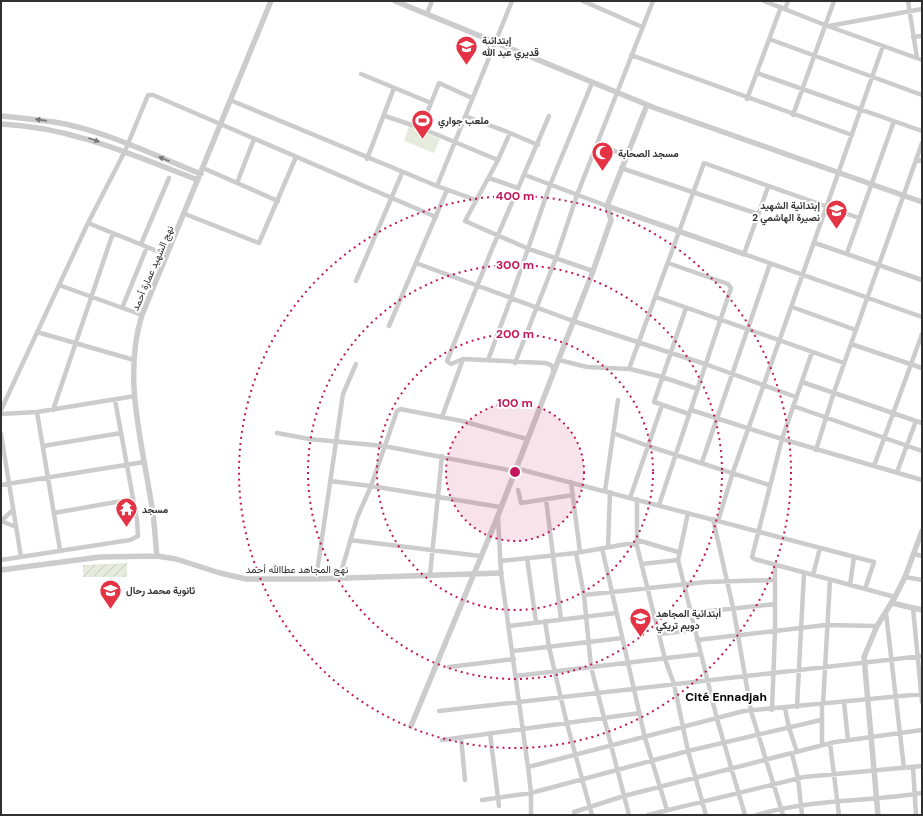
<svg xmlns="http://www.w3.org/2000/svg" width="923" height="816" viewBox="0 0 923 816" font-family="'DM Sans',Vazirmatn,sans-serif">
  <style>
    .park { fill: #e5ecdd }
    .garden { fill: url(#garden-furrows) }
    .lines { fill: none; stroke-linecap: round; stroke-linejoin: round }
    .minor { stroke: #ccc; stroke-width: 4.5 }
    .tertiary { stroke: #ccc; stroke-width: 5.5 }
    .oneway { fill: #767676 }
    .ring { fill: none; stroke: #c2185b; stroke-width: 2; stroke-dasharray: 2 4 }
    .labels { text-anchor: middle; stroke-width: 4; stroke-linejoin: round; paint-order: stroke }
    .poi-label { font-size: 10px; font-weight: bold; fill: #2f2f2f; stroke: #fff; text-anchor: start }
    .street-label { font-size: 10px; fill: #2f2f2f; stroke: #fff }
    .quarter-label { font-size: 12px; font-weight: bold; fill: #000; stroke: #fff }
    .centre { fill: #c2185b; stroke: #fff; stroke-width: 2 }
    .ring-label { font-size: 12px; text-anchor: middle; font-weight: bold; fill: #c2185b; stroke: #fff; stroke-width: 4; stroke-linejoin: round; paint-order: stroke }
  </style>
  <defs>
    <pattern id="garden-furrows" width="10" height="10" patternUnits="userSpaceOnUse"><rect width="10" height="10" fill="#e5ecdd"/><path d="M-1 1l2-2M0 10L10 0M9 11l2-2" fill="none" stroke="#c5cbbe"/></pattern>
  </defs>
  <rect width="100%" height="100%" fill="#fff"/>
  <path class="park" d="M409,126l31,13 -6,14 -30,-12z"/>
  <path class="garden" d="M127,563v14h-44v-12z"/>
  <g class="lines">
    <path class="minor" d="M583,1l59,26
      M764,1l61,24 97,35
      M908,1l9,57
      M785,9l3,-8
      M427,14l5,-13
      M829,26l93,-17
      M913,37l9,-1
      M769,39l153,56
      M631,55l221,80
      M757,73l165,58
      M361,74l70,29
      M747,99l34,-92
      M230,100l207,86
      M793,115l41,-114
      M385,116l36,12 77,32
      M465,116l45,17
      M549,116l-57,133 -45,112 4,3 12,-5 82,4 6,2 3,5
      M421,128l18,-45 33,15
      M598,144l28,12
      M538,145l-28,-12 -12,27 -33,61 64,28 64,22
      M367,159l27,-71
      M916,159l6,2
      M203,168l75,33
      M621,168l137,46
      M525,175l82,31
      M489,178l29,10
      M237,183l17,-44
      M768,187l-24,67 178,63
      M476,200l-39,-14 75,-185
      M185,214l74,29 37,-86
      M88,223l79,32
      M815,243l107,37
      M141,244l28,-66
      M847,253l47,-132
      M416,263l157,58 132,43 91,33
      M356,281l46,-108
      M59,285l83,30
      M656,297l188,66
      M792,307l64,23
      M122,308l25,-61
      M686,308l-32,94 35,12
      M389,326l58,-136
      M37,332l97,28
      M851,344l71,24
      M812,352l-30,87 -30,118 2,2 141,38
      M488,360l23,-62 39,-113 42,-102
      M559,360l28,7 43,2 32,8 36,12
      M515,363l41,-105 21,-63 76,-194
      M629,369l75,-206 155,55
      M802,382l120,41
      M793,406l129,45
      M1,410l87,-187 37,-72 23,-56h5l283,122
      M53,410l60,-177
      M691,410l91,29 140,41
      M37,412l23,138
      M1,414l36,-2 98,-16
      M442,417l21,-58
      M277,433l32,6 75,7 130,25
      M613,433l35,13 14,-41
      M1,434l20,123
      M43,446l78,-13
      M816,450l18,-58 88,-249
      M702,462l68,-198
      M874,466l48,-132
      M515,468l359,94 -9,27
      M897,472l19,-51
      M330,481l41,5 129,21
      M571,482l9,70
      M1,485l143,-23
      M518,490l3,13 52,-8
      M605,491l13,-91
      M630,498l18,-52 121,39
      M546,499l15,120
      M659,505l72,-217 -3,-4 -60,-21
      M54,513l79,-14
      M688,513l-10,47 39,159 28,96
      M498,517l3,56 27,194 3,26v22
      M713,519l21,93 17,99 32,104
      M1,521l12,-11
      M1,521l15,6
      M718,521l15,-49 150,-426
      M350,540l130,16
      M637,540l41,12
      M637,546v-47
      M608,547l2,-55
      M602,548l43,190 22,72
      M576,553l8,42
      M914,554l8,2
      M527,558l9,64
      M1,560l129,-20 8,-4 -1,-16 -22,-120
      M500,561l76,-8 51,-9h6l4,2 28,113 9,25 14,67 18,64
      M642,564l36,-4
      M430,575l12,-119
      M813,575l7,-27
      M905,577l17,3
      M316,579l27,-185 13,-30
      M339,579l18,-61 14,-32 26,-75 3,-2 62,12 65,18
      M850,585l4,-28
      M913,608l9,94
      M691,613l84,-9
      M886,613l18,155
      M545,621l4,26 18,77 25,91
      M509,626l107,-13
      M659,634l36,-4
      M697,640l129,-15 51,1
      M513,651l109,-13
      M449,667l65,-8
      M516,676l185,-22
      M844,702l4,38
      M822,704v41
      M823,704l7,-124
      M797,707l7,-134
      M785,708l4,20 8,24
      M772,710l3,-78v-67
      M439,711l483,-55
      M490,733l9,73
      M461,737l4,43
      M442,740l198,-27
      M830,743l9,72
      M792,754l6,24 4,37
      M528,767l216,-56 178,-17
      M913,767l3,48
      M482,800l49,-7 157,-42 133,-31
      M574,812l50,-16 211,-54 87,-12
      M629,815l-38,-148 -7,-72 122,-13 69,-2
      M648,815l156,-38 118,-11
      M757,815c53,-16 110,-13 165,-22"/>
    <path class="tertiary" d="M395,1l260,107 267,94
      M1,116c21,2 43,4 64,8 47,10 91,32 136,50
      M1,124c70,3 132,31 197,56
      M607,206l137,48
      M157,556c-2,-16 -2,-32 -5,-48 -9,-63 -30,-130 -10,-193l129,-314
      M1,570l99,-13 57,-1 19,3 44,14 26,6h70l185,-6
      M892,603l30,7
      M411,726l84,-203 98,-252 18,-51 -4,-14 40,-101
      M878,815l-14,-158 13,-31 18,-29 10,-20 17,-46"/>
  </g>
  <defs><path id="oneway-solid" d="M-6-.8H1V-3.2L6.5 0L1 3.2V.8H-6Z"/></defs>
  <g class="oneway">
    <use href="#oneway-solid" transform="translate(41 120) rotate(-172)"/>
    <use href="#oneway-solid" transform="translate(94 140) rotate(19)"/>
    <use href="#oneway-solid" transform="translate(164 159) rotate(-158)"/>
  </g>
  <circle cx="515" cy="472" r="69" fill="#c2185b" fill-opacity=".12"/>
  <g class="ring">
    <circle cx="515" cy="472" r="69"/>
    <circle cx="515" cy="472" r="138"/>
    <circle cx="515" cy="472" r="207"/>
    <circle cx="515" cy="472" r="276"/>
  </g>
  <defs>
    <symbol id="school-pin" viewBox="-11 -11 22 30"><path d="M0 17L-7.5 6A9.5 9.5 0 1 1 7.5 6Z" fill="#e33344" stroke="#fff"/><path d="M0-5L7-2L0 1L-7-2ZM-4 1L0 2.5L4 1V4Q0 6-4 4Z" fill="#fff"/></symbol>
    <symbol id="stadium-pin" viewBox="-11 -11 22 30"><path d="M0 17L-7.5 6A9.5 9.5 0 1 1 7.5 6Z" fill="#e33344" stroke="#fff"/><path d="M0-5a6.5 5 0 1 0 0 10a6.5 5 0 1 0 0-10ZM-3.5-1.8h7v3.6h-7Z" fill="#fff"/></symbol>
    <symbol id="mosque-pin" viewBox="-11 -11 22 30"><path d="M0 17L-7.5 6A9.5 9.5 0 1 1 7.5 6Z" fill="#e33344" stroke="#fff"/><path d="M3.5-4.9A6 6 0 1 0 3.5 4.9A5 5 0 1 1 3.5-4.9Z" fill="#fff"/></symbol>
    <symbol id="temple-pin" viewBox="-11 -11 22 30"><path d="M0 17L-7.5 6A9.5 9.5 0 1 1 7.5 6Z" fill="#e33344" stroke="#fff"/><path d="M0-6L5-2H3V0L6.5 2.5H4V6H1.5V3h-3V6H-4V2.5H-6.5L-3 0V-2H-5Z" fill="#fff"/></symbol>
  </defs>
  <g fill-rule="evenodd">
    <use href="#school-pin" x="454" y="34" width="25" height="34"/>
    <use href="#stadium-pin" x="410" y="108" width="25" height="34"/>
    <use href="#mosque-pin" x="590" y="140" width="25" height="34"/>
    <use href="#school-pin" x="824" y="198" width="25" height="34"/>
    <use href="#temple-pin" x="114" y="496" width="25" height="34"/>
    <use href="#school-pin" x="98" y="578" width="25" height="34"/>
    <use href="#school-pin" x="628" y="606" width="25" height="34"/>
  </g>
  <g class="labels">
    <g class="poi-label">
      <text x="482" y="44">إبتدائية<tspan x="482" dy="12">قديري عبد الله</tspan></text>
      <text x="438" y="124">ملعب جواري</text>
      <text x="618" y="157">مسجد الصحابة</text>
      <text x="820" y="209" text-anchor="end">إبتدائية الشهيد<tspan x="820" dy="12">نصيرة الهاشمي 2</tspan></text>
      <text x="142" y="513">مسجد</text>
      <text x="126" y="594">ثانوية محمد رحال</text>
      <text x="656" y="617">أبتدائية المجاهد<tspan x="656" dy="12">دويم تريكي</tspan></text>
    </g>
    <g class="street-label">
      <text transform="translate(152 268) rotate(-67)" y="4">نهج الشهيد عمارة أحمد</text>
      <text x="297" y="573">نهج المجاهد عطاالله أحمد</text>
    </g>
    <g class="quarter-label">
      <text x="726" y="701">Cité Ennadjah</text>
    </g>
  </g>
  <circle cx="515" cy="472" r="6" class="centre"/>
  <g class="ring-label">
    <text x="515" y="200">400 m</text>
    <text x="515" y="269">300 m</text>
    <text x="515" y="338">200 m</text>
    <text x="515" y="407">100 m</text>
  </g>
  <rect width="923" height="816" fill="none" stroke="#2f2f2f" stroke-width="4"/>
</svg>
